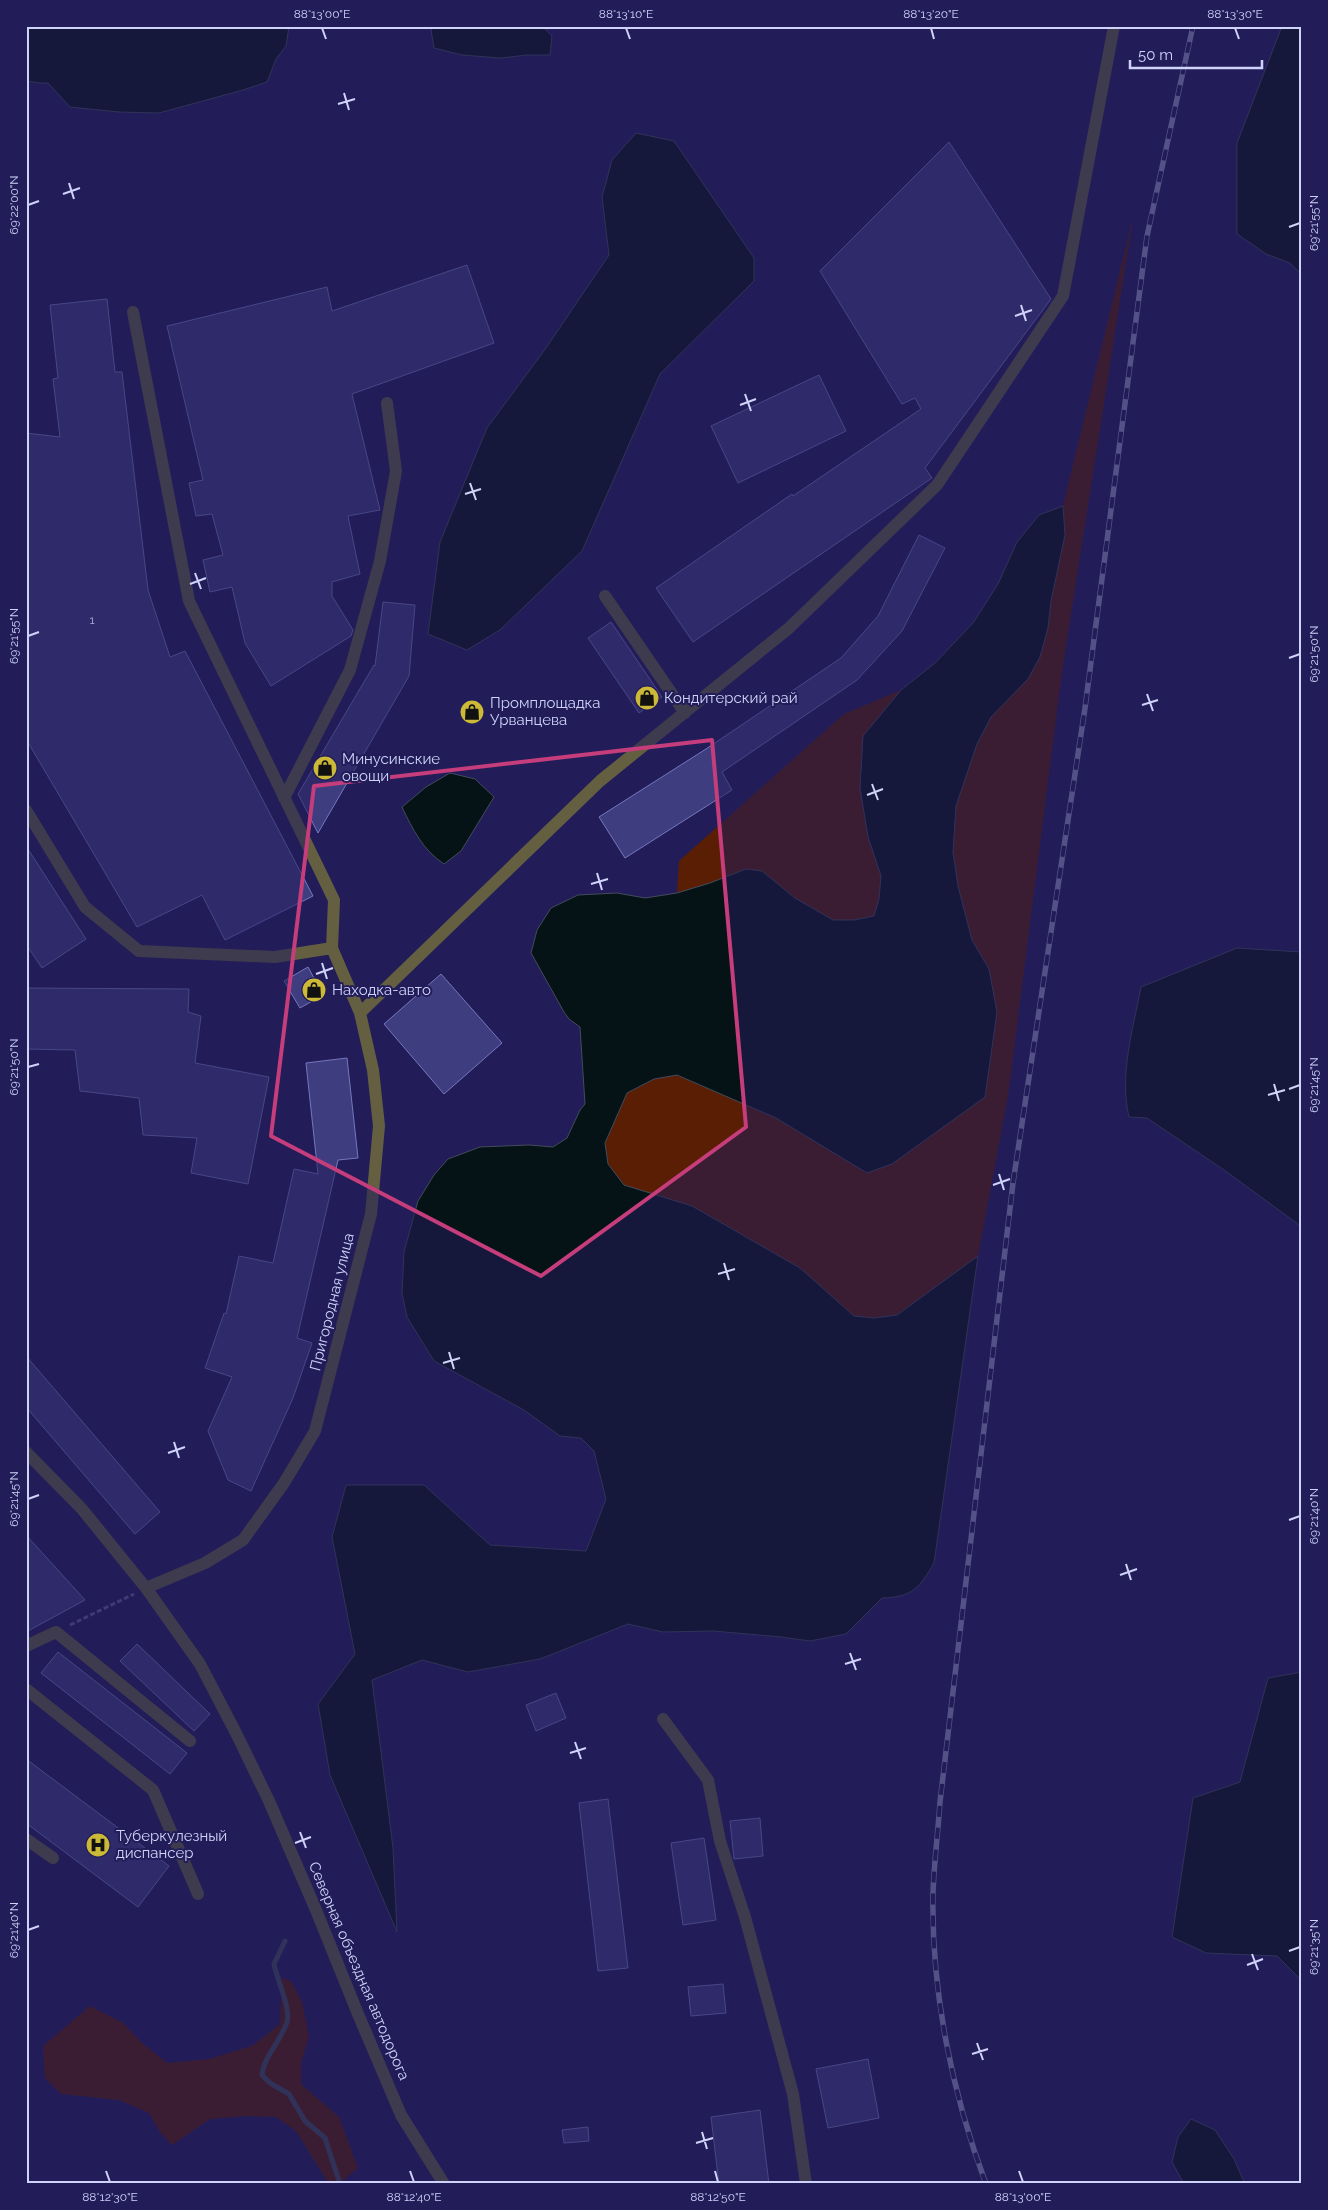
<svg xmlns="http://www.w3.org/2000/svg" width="1328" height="2210" viewBox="0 0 1328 2210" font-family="Raleway,sans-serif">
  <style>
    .green { fill: #5a1e05 }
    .water { fill: #051216; stroke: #424c5a }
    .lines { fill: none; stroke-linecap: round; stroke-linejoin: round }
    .stream { stroke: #424c5a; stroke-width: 5 }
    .building { fill: #3e3d80; stroke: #7578bc }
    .path { stroke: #626094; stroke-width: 3; stroke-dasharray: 5 2.5; stroke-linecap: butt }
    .minor { stroke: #635f40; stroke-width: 12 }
    .rail-casing { stroke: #9091bf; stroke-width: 5.5 }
    .rail { stroke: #221d59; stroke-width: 4; stroke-dasharray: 11; stroke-linecap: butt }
    .marked { fill: none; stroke: #c53d7b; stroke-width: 4; stroke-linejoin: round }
    .ticks { fill: none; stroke: #cfd3f9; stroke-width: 2 }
    .labels { text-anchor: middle; stroke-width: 4; stroke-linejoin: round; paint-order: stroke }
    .number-label { font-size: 12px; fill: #abaedb }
    .poi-label { font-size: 15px; fill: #cfd3f9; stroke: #221d59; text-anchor: start }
    .street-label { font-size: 15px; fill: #cfd3f9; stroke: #221d59 }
    .neatline { fill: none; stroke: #cfd3f9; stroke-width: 2 }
    .ticks-label { font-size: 12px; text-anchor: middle; fill: #cfd3f9 }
  </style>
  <rect width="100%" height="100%" fill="#221d59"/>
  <path class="green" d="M1133,217l-71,455 -54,424 -30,160 -81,59 -23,3 -20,-2 -54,-48 -108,-62 -68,-21 -16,-21 -3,-21 22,-50 27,-14 23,-4 99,43 91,55 122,-204 -17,-29 -14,-54 -5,-34 3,-46 21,-62 14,-27 37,-38 12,-22 8,-29 3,-27 14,-66 -2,-29z
    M901,690l-38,46 -3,52 8,49 13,39 -2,23 -5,17c-13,3 -30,8 -42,4 -25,-10 -50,-32 -70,-49l-85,22 2,-32 165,-147z
    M282,1978l9,3 11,21 7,34 -8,27v21l38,33 19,51 -19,16h-10l-33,-53 -20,-14 -29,-1 -37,3 -38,26 -12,-13 -11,-19 -30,-13 -58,-6 -16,-16 -2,-32 47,-40 33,17 18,19 26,21 42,-4 43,-13 28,-22z"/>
  <path class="water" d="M26,26h263l-3,20 -10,13 -9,23 -24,8 -84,23 -40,-1 -49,-5 -22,-24h-8l-14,-2z
    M434,26h108l10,10 -2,19h-23l-26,3 -39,-3 -28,-7 -3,-18z
    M1282,26h20v249l-12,-12 -24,-9 -29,-20v-91z
    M636,133l38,8 80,117v23l-94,93 -78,177 -82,79 -33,20 -39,-16 12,-92 47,-114 59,-80 63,-93 -7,-58 10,-37z
    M1063,506l2,29 -14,66 -3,27 -8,29 -12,22 -37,38 -14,27 -21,62 -3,46 5,34 14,54 17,29 8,43 -12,85 -93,67 -25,9 -91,-55 -99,-43 -23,4 -27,14 -22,50 3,21 16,21 68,21 108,62 54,48 20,2 23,-3 81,-59 -44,307c-15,25 -21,34 -52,35l-36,36 -36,7 -29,-4 -67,-6 -51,1 -35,-8 -88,35 -72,13 -46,-12 -50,20 21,168 4,84 -67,-157 -12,-71 37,-50 -23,-117 14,-52h78l66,60 96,6 20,-52 -12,-48 -13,-13 -21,-2 -36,-26 -90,-49 -27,-44 -5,-24 2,-41 14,-51 16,-26 14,-16 32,-12 49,-2 24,2 14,-9 13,-28 5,-6 -5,-77 -11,-8 -5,-7 -33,-59 6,-23 14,-22 27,-13 39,-2 28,5 32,-5 33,-10 36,-14 16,2 33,27 38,22h21l20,-4 5,-17 2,-23 -13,-39 -8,-49 3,-52 38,-46 34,-27 38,-40 25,-39 19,-42 22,-27z
    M450,773l25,6 19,18 -33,54 -17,13c-21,-14 -31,-34 -42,-57l24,-20z
    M1237,948l65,4v275l-78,-57 -77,-52 -18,-1c-10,-42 4,-88 12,-130z
    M1302,1672v309l-25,-25 -71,-3 -34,-16 21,-139 47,-16 28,-104z
    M1191,2119l24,11 19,29 11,25h-61l-12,-22 6,-25z"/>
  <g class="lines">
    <path class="stream" d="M285,1941l-11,23c3,16 17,44 13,58 -6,19 -23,34 -25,53l8,8 19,11 16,27 20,17 15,46"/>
  </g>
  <path class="building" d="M949,142l102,157 -126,169 7,10 -239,164 -37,-54 136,-94 1,2 128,-87 -6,-11 -13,6 -82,-133z
    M467,265l27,78 -142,51 28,116 -32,6 12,58 -28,8v14l21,34 -2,6 -80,50 -26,-43 -13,-56 -22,5 -7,-32 20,-5 -11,-41 -16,2 -7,-33 14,-3 -36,-154 160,-39 5,24z
    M107,299l8,73h7l26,218 22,67 15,-6 128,245 -88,44 -23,-45 -65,32 -111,-188v-306l34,4 -7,-58 5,-1 -8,-73z
    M819,375l27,56 -108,52 -27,-57z
    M919,535l26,13 -43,83 -45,49 -135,92 10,18 -107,68 -26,-41 107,-68 135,-91 37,-42z
    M383,602l32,3 -6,71 -91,157 -20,-39 76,-129 1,1z
    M611,622l51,75 -23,16 -51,-75z
    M26,846l60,93 -44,29 -16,-24z
    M308,967l15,28 -23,13 -16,-27z
    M441,974l61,69 -58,51 -60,-70z
    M26,988l163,1 -1,23 13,4 -6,47 74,14 -21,107 -57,-11 6,-35 -54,-3 -4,-37 -59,-7 -5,-41 -49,-1z
    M347,1058l11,100 -20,2 -41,178 15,5 -19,55 -42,93 -23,-11 -20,-49 24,-54 -27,-9 19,-55 2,1 13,-58 34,7 21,-94 24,5 -12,-111z
    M26,1356l134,156 -25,22 -109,-127z
    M26,1535l59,65 -59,32z
    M137,1644l73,70 -16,17 -74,-70z
    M58,1652l129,101 -17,21 -129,-101z
    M556,1693l10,25 -30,13 -10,-26z
    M26,1759l143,107 -31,41 -112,-84z
    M608,1799l20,169 -30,3 -19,-168z
    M760,1818l3,38 -29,3 -4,-38z
    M704,1838l12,82 -33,5 -12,-82z
    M723,1984l3,29 -35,3 -3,-29z
    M868,2059l11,59 -51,10 -12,-59z
    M760,2110l9,74h-50l-8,-67z
    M588,2127l1,14 -25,2 -2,-13z"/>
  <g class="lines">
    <path class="path" d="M70,1625l64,-31"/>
    <path class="minor" d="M133,312l56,289 145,299 -2,48 28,65 13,57 6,56 -8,88 -56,217 -31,52 -41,57 -38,23 -59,25
      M605,596l80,117
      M284,798l66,-128 30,-109 16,-90 -9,-68
      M26,810l59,97 54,44 136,6 57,-9
      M360,1013l240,-232 189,-153 148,-143 126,-189 51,-270
      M26,1452l56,57 64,79 54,76 37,71 32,66 47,109 42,104 43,101 43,69
      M26,1646l30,-14 134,109
      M26,1689l127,101 45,104
      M663,1719l45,61 12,61 25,76 48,177 13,90
      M26,1839l27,19"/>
    <defs>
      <path id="rail" d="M986,2184c-34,-91 -55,-193 -53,-291 1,-30 5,-60 7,-91l73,-619 72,-475 62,-472 46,-210"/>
    </defs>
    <use href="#rail" class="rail-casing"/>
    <use href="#rail" class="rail"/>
  </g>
  <path d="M0 0H1328V2210H0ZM712,740l34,387 -205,149 -270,-140 43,-350z" fill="#221d59" fill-opacity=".55" fill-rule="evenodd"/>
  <path class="marked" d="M712,740l34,387 -205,149 -270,-140 43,-350z"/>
  <path class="ticks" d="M322,28l4,11M626,28l4,11M931,28l3,11M1235,28l4,11M344,93l5,17M338,104l17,-5M69,183l5,16M63,194l17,-6M28,205l11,-4M1289,227l11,-4M1021,305l5,16M1015,316l17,-6M745,394l6,17M740,405l16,-6M470,483l6,17M465,494l16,-5M195,573l6,16M190,584l16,-6M28,636l11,-4M1289,658l11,-4M1147,694l6,17M1142,705l16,-5M872,784l6,16M867,795l16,-6M597,873l5,17M591,884l17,-5M322,963l5,16M316,974l17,-6M28,1067l11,-3M1274,1084l5,17M1289,1089l11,-4M1268,1095l17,-5M999,1174l5,16M993,1185l17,-6M724,1263l5,17M718,1274l17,-5M449,1352l5,17M443,1363l17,-5M174,1442l5,16M168,1453l17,-6M28,1499l11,-4M1289,1520l11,-4M1126,1564l5,16M1120,1575l17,-6M850,1653l6,17M845,1664l16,-5M575,1742l6,17M570,1753l16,-5M300,1832l6,16M295,1843l16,-6M28,1930l11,-4M1289,1951l11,-4M1252,1954l6,16M1247,1965l16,-6M977,2043l6,17M972,2054l16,-5M702,2132l5,17M696,2143l17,-5M106,2171l4,11M410,2171l4,11M715,2171l3,11M1019,2171l4,11"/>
  <defs>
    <symbol id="shop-disc" viewBox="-11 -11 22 22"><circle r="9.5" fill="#ccb938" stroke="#221d59"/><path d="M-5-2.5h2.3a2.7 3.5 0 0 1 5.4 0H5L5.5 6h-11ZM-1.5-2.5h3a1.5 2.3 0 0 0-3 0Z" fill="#111"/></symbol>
    <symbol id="hospital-disc" viewBox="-11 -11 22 22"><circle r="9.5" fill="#ccb938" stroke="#221d59"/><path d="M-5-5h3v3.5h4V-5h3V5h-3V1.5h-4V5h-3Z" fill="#111"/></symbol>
  </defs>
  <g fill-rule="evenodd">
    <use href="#shop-disc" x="633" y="684" width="28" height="28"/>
    <use href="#shop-disc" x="458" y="698" width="28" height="28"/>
    <use href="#shop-disc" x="311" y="754" width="28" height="28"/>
    <use href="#shop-disc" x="300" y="976" width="28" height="28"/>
    <use href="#hospital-disc" x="84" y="1831" width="28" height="28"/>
  </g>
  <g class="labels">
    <g class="number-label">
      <text x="92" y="624">1</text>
    </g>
    <g class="poi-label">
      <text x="664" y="703">Кондитерский рай</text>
      <text x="490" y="708">Промплощадка<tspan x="490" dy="17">Урванцева</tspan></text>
      <text x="342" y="764">Минусинские<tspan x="342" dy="17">овощи</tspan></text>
      <text x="332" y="995">Находка-авто</text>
      <text x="116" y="1841">Туберкулезный<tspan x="116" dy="17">диспансер</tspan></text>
    </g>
    <g class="street-label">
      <text transform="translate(332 1302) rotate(-76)" y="5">Пригородная улица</text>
      <text transform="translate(359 1971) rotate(67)" y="5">Северная объездная автодорога</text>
    </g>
  </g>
  <rect width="1328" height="2210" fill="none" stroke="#221d59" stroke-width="55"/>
  <path d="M1130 60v8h132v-8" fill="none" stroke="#cfd3f9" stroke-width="2.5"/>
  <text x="1138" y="60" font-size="15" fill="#cfd3f9" stroke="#221d59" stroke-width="4" paint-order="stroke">50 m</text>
  <rect x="28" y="28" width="1272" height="2154" class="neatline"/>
  <g class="ticks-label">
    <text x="322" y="18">88°13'00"E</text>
    <text x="626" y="18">88°13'10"E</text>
    <text x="931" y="18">88°13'20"E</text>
    <text x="1235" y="18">88°13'30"E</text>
    <text transform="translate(14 205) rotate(-90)" y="4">69°22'00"N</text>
    <text transform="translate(1314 223) rotate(-90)" y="4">69°21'55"N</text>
    <text transform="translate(14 636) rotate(-90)" y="4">69°21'55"N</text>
    <text transform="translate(1314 654) rotate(-90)" y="4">69°21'50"N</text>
    <text transform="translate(14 1067) rotate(-90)" y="4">69°21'50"N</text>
    <text transform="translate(1314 1085) rotate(-90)" y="4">69°21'45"N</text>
    <text transform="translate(14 1499) rotate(-90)" y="4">69°21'45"N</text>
    <text transform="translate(1314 1516) rotate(-90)" y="4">69°21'40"N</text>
    <text transform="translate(14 1930) rotate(-90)" y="4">69°21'40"N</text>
    <text transform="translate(1314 1947) rotate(-90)" y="4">69°21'35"N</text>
    <text x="110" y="2201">88°12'30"E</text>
    <text x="414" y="2201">88°12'40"E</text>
    <text x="718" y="2201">88°12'50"E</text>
    <text x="1023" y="2201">88°13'00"E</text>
  </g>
</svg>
